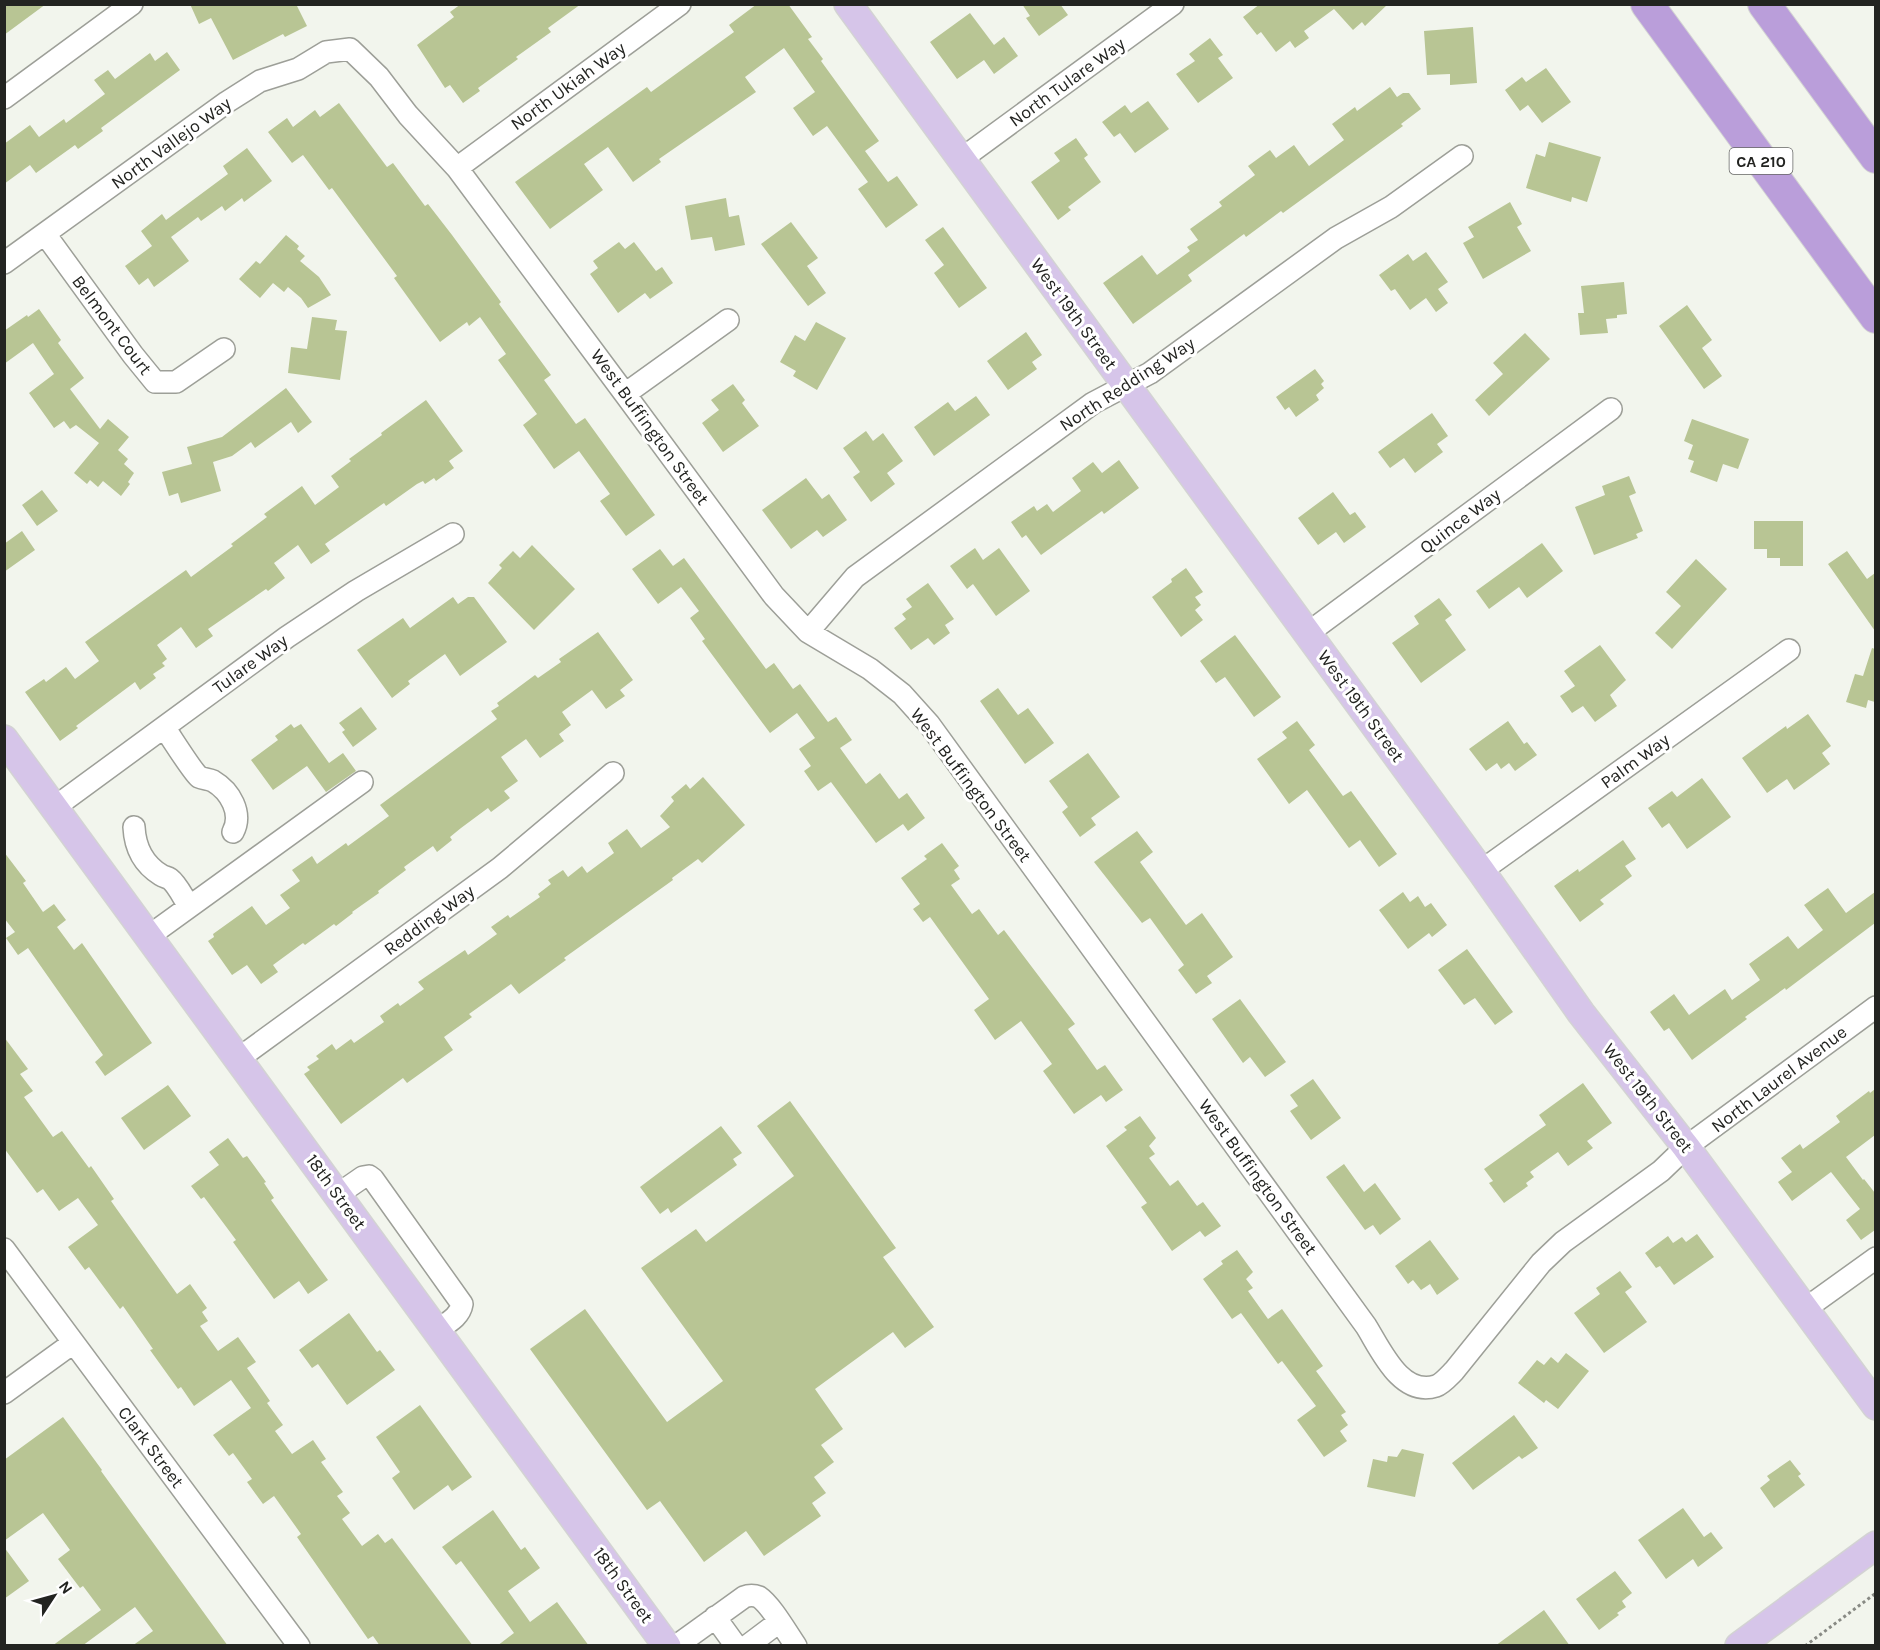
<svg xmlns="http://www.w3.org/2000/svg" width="1880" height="1650" font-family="Karla,sans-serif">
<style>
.building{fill:#b8c594}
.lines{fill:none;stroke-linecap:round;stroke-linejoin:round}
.minor-casing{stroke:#9d9f98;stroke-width:24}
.major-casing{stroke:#d3d3d3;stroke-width:30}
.highway-casing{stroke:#d3d3d3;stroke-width:34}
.path{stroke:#888a84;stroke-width:3;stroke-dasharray:3 3;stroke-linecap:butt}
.minor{stroke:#fff;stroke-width:21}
.major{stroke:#d6c5e9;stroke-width:27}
.highway{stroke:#ba9eda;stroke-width:32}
.labels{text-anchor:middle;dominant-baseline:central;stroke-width:6;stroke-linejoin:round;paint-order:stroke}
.shield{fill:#fff;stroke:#656664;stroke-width:1.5}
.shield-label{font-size:16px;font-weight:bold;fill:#232421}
.street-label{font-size:18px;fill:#232421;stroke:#fff}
</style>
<rect width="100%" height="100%" fill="#f2f5ed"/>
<path class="building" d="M4,4H46L4,35Z
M190,4H296L307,26L285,37L283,34L233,60L211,18L199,24Z
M461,4H581L548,28L551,32L516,57L518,59L478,88L480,91L463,103L450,85L445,88L417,45L454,17L450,12Z
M757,4H788L812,37L808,39L823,59L821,61L879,141L865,151L888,182L897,176L918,205L886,228L858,189L868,182L827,126L813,136L793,108L815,92L784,48L745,77L756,92L659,159L661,162L633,182L608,147L584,164L603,190L550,229L515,182L647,87L651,92L734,32L729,25Z
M1022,4H1060L1068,15L1039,36L1026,18L1030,16Z
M1260,4H1388L1365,26L1362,22L1353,30L1334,9L1304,31L1309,38L1295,48L1290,41L1276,52L1261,32L1257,35L1243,17Z
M970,13L994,45L1004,37L1018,56L994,74L984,60L957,79L930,42Z
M1473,27L1477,83L1450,85V74L1427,75L1424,31Z
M1210,38L1223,55L1218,58L1233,78L1198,103L1176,74L1195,61L1189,54Z
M167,52L180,70L101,128L103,131L78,149L75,145L36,173L30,165L4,184V144L30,125L39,137L64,119L66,123L105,94L94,80L108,70L115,79L150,53L155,61Z
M1546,68L1571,102L1542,123L1528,105L1520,111L1505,90L1522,77L1526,82Z
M1390,87L1397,97L1403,93H1409L1421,109L1401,124L1403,126L1283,213L1281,211L1246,237L1244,234L1188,275L1192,281L1133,324L1103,283L1142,255L1157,275L1190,251L1187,247L1198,240L1190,229L1222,206L1219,202L1255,175L1248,166L1270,150L1276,158L1294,145L1309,166L1344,140L1332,124L1355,107L1357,111Z
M1148,101L1169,129L1135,153L1120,133L1114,137L1102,122L1125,105L1131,113Z
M339,103L387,167L393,163L425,206L428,204L452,235L501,302L499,304L551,375L544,380L576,424L585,418L655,515L626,536L600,501L610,494L579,451L554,469L523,425L537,414L498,360L506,354L480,317L469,326L467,322L440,342L394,278L397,276L332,188L329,190L303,155L292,163L268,132L287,118L293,127L315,110L320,117Z
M1076,138L1088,155L1084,158L1101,182L1068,207L1071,210L1058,220L1031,182L1060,161L1054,153Z
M1549,142L1601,157L1587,202L1572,197L1571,202L1526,188L1536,154L1545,157Z
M247,148L272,181L244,202L242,198L225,211L222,206L201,221L198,217L171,237L189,261L154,287L148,278L139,285L125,266L152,246L141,231L162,214L166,220L228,174L223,166Z
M726,198L729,217L739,215L745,245L715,251L712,237L691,240L685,206Z
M1510,202L1522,224L1517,227L1531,251L1483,279L1463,243L1474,237L1468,227Z
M791,222L818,258L807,266L826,293L808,306L761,244Z
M943,227L987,288L959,308L934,273L944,265L925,240Z
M286,235L299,246L297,249L305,256L300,261L319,277L331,295L308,308L301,298L288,287L284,292L273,283L260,298L239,279L256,261L260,264Z
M619,242L625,249L634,242L656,271L662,267L673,283L650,299L645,293L618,313L590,274L598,268L593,261Z
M1426,252L1448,282L1438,289L1448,303L1436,312L1426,298L1410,310L1395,289L1391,291L1379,275L1408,254L1413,261Z
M1624,282L1627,314L1617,315V318L1606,319L1608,333L1580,335L1578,313H1584L1581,286Z
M1687,305L1712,340L1702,348L1722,376L1704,389L1659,326Z
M39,309L61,340L58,343L84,378L70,389L100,429L108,419L129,437L118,450L128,459L124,464L134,473L128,482L130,484L121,496L103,481L98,487L90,480L87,484L74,473L99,443L76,425L70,429L64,421L54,428L29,393L54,374L33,343L4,364V331L27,315L28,317Z
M312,317L337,320L335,330L347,331L340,380L288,373L291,347L307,349Z
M816,322L846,338L817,390L793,376L796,371L780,362L795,335L805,341Z
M1026,332L1042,355L1032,362L1037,369L1008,390L987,361Z
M1525,333L1550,359L1489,416L1475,400L1503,374L1493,363Z
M1315,369L1324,381L1321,384L1324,388L1316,395L1319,400L1296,417L1289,407L1285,410L1276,397Z
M733,384L745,400L742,403L759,426L723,452L702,423L719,410L711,400Z
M286,388L312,422L298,433L291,422L255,448L251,442L232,456L213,462L221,491L181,503L178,493L169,496L162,472L192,464L187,447L222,437Z
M976,396L990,415L934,456L914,427L948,402L955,411Z
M426,400L463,451L449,461L454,468L436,481L434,478L425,484L423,481L417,484L386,506L384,503L325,544L330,551L311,564L298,545L274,563L285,578L268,591L266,589L208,629L213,636L196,648L181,627L157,645L167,659L162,663L165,666L153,674L156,678L140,690L135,682L76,726L78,728L60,741L25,692L44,679L46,682L66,667L75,679L99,661L85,642L186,570L191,577L233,546L231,544L267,517L264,514L302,486L315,505L339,487L331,476L351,461L349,459L382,435L381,433Z
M1432,413L1448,436L1437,444L1443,452L1415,473L1404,458L1390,468L1378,452Z
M1692,419L1749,439L1738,469L1723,464L1717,482L1690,472L1694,461L1688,459L1693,445L1684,441Z
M866,431L873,441L883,433L903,461L887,473L895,484L871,502L853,477L860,472L843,448Z
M1119,460L1139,488L1104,514L1102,511L1041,555L1026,535L1022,538L1011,522L1034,506L1037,511L1047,504L1053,512L1081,491L1072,478L1093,462L1102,473Z
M1629,476L1636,493L1629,496L1643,531L1636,534L1638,538L1594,555L1575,507L1605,495L1602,486Z
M806,478L822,499L829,494L847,520L823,537L817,530L791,549L762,510Z
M42,490L58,511L37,526L22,505Z
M1333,492L1350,515L1355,512L1366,527L1344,543L1336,532L1318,545L1298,518Z
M1754,521H1803V566H1780V558H1767V549H1754Z
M22,531L35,550L4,572V544Z
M1542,543L1563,571L1527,598L1519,587L1489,609L1476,591Z
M532,545L575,589L534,630L488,583L502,568L499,565L513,551L520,558Z
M975,548L983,560L999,548L1030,591L996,616L973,584L967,589L950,566Z
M660,549L673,566L684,558L766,669L774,663L793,689L800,684L828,722L836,717L852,740L840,748L866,784L880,773L899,799L907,793L925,818L908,831L903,824L876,843L831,782L818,791L804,771L811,766L799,749L815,738L797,713L770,733L702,641L705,639L690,618L699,611L681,587L658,604L632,569Z
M1847,551L1867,579L1875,573V631L1828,564Z
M1696,559L1727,589L1672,649L1655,633L1681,606L1666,592Z
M1186,568L1203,592L1195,597L1201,605L1195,610L1203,620L1181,637L1152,597L1172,582L1171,579Z
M928,583L954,619L945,625L950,633L934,645L928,638L911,650L894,628L906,619L902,614L912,607L906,599Z
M453,597L458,604L468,597H474L507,642L460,676L445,654L408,681L410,684L392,698L357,650L403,618L410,628Z
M1439,598L1452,615L1445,620L1466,650L1421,683L1392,643L1419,624L1414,616Z
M598,632L633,680L620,690L625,696L606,709L592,690L562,712L571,725L559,734L564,741L540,758L526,739L501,757L518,781L504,791L510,798L491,812L488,808L461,828L450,837L452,840L437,852L433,846L404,867L406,870L378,891L379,893L352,912L353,913L336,926L334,924L305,945L303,943L273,965L278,972L261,984L247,965L232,975L208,941L214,937L213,934L252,906L266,925L290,908L280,895L300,881L292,870L312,856L317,864L346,843L348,846L389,816L380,805L497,719L491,711L499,706L497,703L535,675L538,678L561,662L559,659Z
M1235,635L1281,697L1254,717L1225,677L1216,683L1200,661Z
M1600,645L1626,680L1610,695L1617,706L1595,722L1583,706L1572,713L1560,696L1575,686L1564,671Z
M1872,648L1875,649V702L1868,700L1866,708L1846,702L1855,674L1863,676Z
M998,688L1018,715L1028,708L1054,743L1025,764L980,701Z
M361,707L377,729L353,747L342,732L345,730L339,723Z
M1808,714L1831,746L1822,753L1830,764L1794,790L1787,779L1767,793L1742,758L1786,726L1787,729Z
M1297,721L1315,745L1309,750L1343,796L1351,791L1397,854L1379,867L1360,840L1349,848L1307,790L1289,804L1257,759L1287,738L1282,732Z
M1508,721L1524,744L1527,742L1537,755L1515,771L1509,763L1501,769L1497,763L1486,771L1469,749Z
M291,724L294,728L301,724L329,763L343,753L356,771L326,792L307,766L273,790L251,760L278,740L275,736Z
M1088,753L1120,797L1091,818L1096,825L1080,837L1062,812L1068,807L1049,781Z
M703,777L745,825L702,863L698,859L672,878L673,880L564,958L566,960L519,994L511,984L469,1014L472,1017L444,1037L453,1050L407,1083L403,1078L341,1124L304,1074L310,1070L307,1067L319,1059L316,1056L332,1044L336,1050L351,1039L354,1043L384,1022L380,1016L398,1003L400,1006L424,989L418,982L465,950L468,955L497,934L491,927L508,915L510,918L540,897L538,894L551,884L548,880L563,870L568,877L582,866L587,873L614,853L608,843L627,829L641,848L670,827L660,816L674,801L671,797L686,784L690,789Z
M1702,778L1731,817L1687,849L1669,823L1662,828L1648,808L1672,791L1677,797Z
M1137,831L1153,852L1140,862L1186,925L1202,913L1233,957L1207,976L1212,983L1196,994L1178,970L1184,965L1150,918L1142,923L1094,862Z
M1623,840L1636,859L1625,866L1632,876L1600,900L1604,904L1580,922L1554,886L1578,869L1579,872Z
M942,843L959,866L954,870L960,879L951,885L972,914L979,909L998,935L1004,930L1075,1024L1068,1029L1097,1070L1105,1065L1123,1090L1106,1102L1101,1095L1074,1114L1043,1071L1052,1064L1021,1021L995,1040L974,1010L989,999L930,917L923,922L913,909L920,904L901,878L927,859L924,856Z
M4,852L26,881L23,883L43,912L54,904L66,920L57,927L74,950L82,943L152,1043L105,1076L95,1062L103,1055L28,948L18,955L6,938L15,932L4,918Z
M1828,888L1846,913L1875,892V923L1786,990L1785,988L1745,1017L1747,1019L1692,1060L1669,1028L1664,1031L1650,1012L1674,994L1689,1015L1725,989L1732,1000L1760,980L1749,964L1788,936L1798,949L1823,930L1804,905Z
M1403,892L1410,902L1418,896L1425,907L1431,903L1447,925L1432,937L1429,933L1408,949L1379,910Z
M1467,949L1513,1012L1495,1025L1475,998L1464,1005L1438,970Z
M1240,999L1286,1062L1265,1077L1250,1057L1243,1063L1212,1019Z
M4,1037L28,1069L20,1074L33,1091L24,1097L53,1137L62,1131L89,1168L91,1166L114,1199L111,1201L177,1294L190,1284L207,1308L202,1312L208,1321L200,1326L218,1351L238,1337L256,1362L247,1368L270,1401L267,1403L283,1425L275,1431L292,1454L313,1440L326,1459L321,1462L343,1492L337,1496L350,1513L342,1519L362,1546L378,1534L385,1543L392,1538L473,1646H380L373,1636L368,1639L297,1537L301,1534L274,1496L263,1504L247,1482L252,1479L233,1453L229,1456L213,1435L251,1408L231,1380L194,1406L181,1387L178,1389L150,1350L153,1349L123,1306L120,1309L89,1267L85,1270L68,1247L98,1225L78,1198L59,1211L43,1189L37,1193L4,1148Z
M1313,1079L1341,1118L1311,1140L1290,1111L1298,1106L1290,1095Z
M1583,1083L1612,1123L1587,1141L1593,1148L1568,1166L1558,1152L1530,1172L1534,1177L1526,1183L1528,1186L1504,1203L1489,1183L1493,1181L1484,1169L1546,1125L1539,1115Z
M168,1085L191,1116L144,1150L121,1118Z
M1875,1089V1135L1846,1157L1863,1180L1864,1179L1875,1193V1230L1861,1240L1846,1220L1860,1209L1831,1172L1792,1201L1778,1182L1792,1172L1781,1158L1800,1144L1803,1149L1840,1122L1836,1116L1869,1091L1870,1093Z
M790,1101L896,1248L883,1257L934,1327L905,1348L893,1332L815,1389L843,1429L821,1445L834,1462L814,1477L826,1493L812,1503L821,1516L764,1556L746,1531L704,1562L660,1501L647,1510L530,1349L585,1309L667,1422L723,1381L641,1268L696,1229L706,1242L794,1176L757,1126Z
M1140,1116L1156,1138L1149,1146L1155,1154L1149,1158L1170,1186L1178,1180L1197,1206L1203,1202L1221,1226L1205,1237L1200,1231L1172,1251L1141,1207L1147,1203L1106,1146L1127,1130L1124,1127Z
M721,1126L742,1153L733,1159L737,1165L671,1213L668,1208L660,1214L640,1187Z
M228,1138L243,1158L247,1156L266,1182L264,1183L274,1198L271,1200L328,1280L308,1294L299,1281L274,1299L233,1242L236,1240L204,1197L201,1199L191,1186L219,1165L209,1152Z
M1344,1164L1364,1192L1375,1183L1401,1219L1380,1235L1373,1225L1365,1230L1326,1177Z
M1697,1234L1714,1257L1674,1285L1660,1266L1656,1268L1645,1253L1668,1236L1673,1243L1682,1237L1686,1242Z
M1430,1240L1459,1279L1437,1295L1430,1284L1421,1290L1413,1280L1408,1284L1395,1266Z
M1237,1250L1253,1272L1246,1279L1253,1288L1248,1291L1268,1319L1282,1309L1323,1366L1316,1371L1346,1412L1341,1415L1348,1425L1340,1431L1347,1441L1324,1457L1297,1420L1316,1406L1282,1361L1278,1364L1241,1313L1232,1319L1203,1279L1223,1264L1221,1261Z
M1620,1271L1632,1287L1625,1292L1647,1322L1604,1353L1574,1313L1600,1294L1596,1288Z
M349,1313L377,1352L380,1350L395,1370L347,1405L318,1364L312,1368L299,1350Z
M1566,1353L1589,1371L1558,1409L1546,1400L1544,1403L1518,1383L1537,1360L1544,1365L1551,1357L1558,1363Z
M420,1405L472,1477L452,1491L448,1485L414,1510L392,1478L400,1472L376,1437Z
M1514,1415L1538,1448L1522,1459L1519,1456L1473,1490L1452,1463Z
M63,1417L102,1470L101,1471L228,1646H132L153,1631L135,1607L82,1646H52L101,1610L83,1586L80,1588L58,1559L70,1550L43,1513L4,1541V1460Z
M1402,1449L1424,1454L1415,1497L1367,1487L1373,1459L1387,1462L1388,1456L1397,1457Z
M1790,1460L1801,1474L1798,1476L1805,1485L1774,1508L1760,1488L1770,1480L1767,1476Z
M1683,1508L1704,1537L1711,1532L1723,1548L1698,1567L1693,1559L1666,1579L1638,1540Z
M493,1510L521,1550L525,1547L540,1568L508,1591L530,1622L557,1602L589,1646H497L514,1633L461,1561L456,1565L442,1547Z
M4,1547L29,1581L4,1599Z
M1615,1571L1632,1593L1622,1601L1626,1607L1617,1613L1619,1615L1599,1630L1576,1599Z
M1544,1610L1570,1646H1495Z"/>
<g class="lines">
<g class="minor-casing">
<path id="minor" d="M4,98L132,4
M960,160L1173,4
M457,168L680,4
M45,234L133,355L155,382H176L224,349
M4,263L227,102L260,81L298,69L326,52L350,49L379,77L408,115L457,168L625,394L774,596L808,632L870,669L902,694L929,724L1366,1326C1381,1350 1401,1397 1436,1386C1442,1384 1449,1376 1454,1371L1541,1263L1563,1242L1661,1171L1686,1147L1876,1007
M625,394L728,320
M808,632L855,577L1093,403L1150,373L1336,238L1391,207L1462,156
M1308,633L1611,409
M164,727C171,737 192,771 199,777C203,779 209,779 213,781C230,791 243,813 233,832
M55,807L287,637L356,591L453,534
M134,827C135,847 143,864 161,875C164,877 167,877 170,879C177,884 184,899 189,906
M1481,871L1789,650
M149,936L362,782
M238,1059L500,868L613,773
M337,1195L363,1177L369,1176L373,1179L462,1304C460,1317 447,1323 437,1330
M4,1249L299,1646
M1805,1309L1876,1258
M4,1393L73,1343
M715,1617L736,1646
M676,1646L744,1597C749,1595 754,1595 759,1597C771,1605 787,1633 796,1646
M747,1646L779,1622"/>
</g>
<g class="major-casing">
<path id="major" d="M848,4L1481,871L1581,1013L1686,1147L1876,1406
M4,739L667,1646
M1739,1646L1876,1545"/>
</g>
<g class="highway-casing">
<path id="highway" d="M1647,4L1876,317
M1764,4L1876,157"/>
</g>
<path class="path" d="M1805,1646L1876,1593"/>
<use href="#minor" class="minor"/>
<use href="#major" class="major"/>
<use href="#highway" class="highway"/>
</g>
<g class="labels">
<rect class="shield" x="1729.5" y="148" width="63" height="26" rx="4.5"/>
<g class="shield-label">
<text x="1761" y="161">CA 210</text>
</g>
<g class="street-label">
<text transform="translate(1067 82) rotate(-36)">North Tulare Way</text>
<text transform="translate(568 86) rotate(-36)">North Ukiah Way</text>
<text transform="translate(171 143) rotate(-36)">North Vallejo Way</text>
<text transform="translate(1074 314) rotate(54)">West 19th Street</text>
<text transform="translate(112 325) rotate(53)">Belmont Court</text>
<text transform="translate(1127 384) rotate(-33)">North Redding Way</text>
<text transform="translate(650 427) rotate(54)">West Buffington Street</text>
<text transform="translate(1460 521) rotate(-37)">Quince Way</text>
<text transform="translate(250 664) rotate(-36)">Tulare Way</text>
<text transform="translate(1361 706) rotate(54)">West 19th Street</text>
<text transform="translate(1635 761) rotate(-36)">Palm Way</text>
<text transform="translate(971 785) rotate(53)">West Buffington Street</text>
<text transform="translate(429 920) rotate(-36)">Redding Way</text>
<text transform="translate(1779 1079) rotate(-37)">North Laurel Avenue</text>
<text transform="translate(1648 1098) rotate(52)">West 19th Street</text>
<text transform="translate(1258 1177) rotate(54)">West Buffington Street</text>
<text transform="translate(336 1192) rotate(54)">18th Street</text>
<text transform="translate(151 1447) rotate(53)">Clark Street</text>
<text transform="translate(623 1585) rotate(54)">18th Street</text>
</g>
</g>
<rect width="1880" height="1650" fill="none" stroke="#232421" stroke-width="12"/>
<g transform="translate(54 1596) rotate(54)" stroke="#ffffff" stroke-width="4.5" paint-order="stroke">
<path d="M0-4.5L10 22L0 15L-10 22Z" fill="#232421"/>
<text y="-9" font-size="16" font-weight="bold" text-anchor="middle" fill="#232421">N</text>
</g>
</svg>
